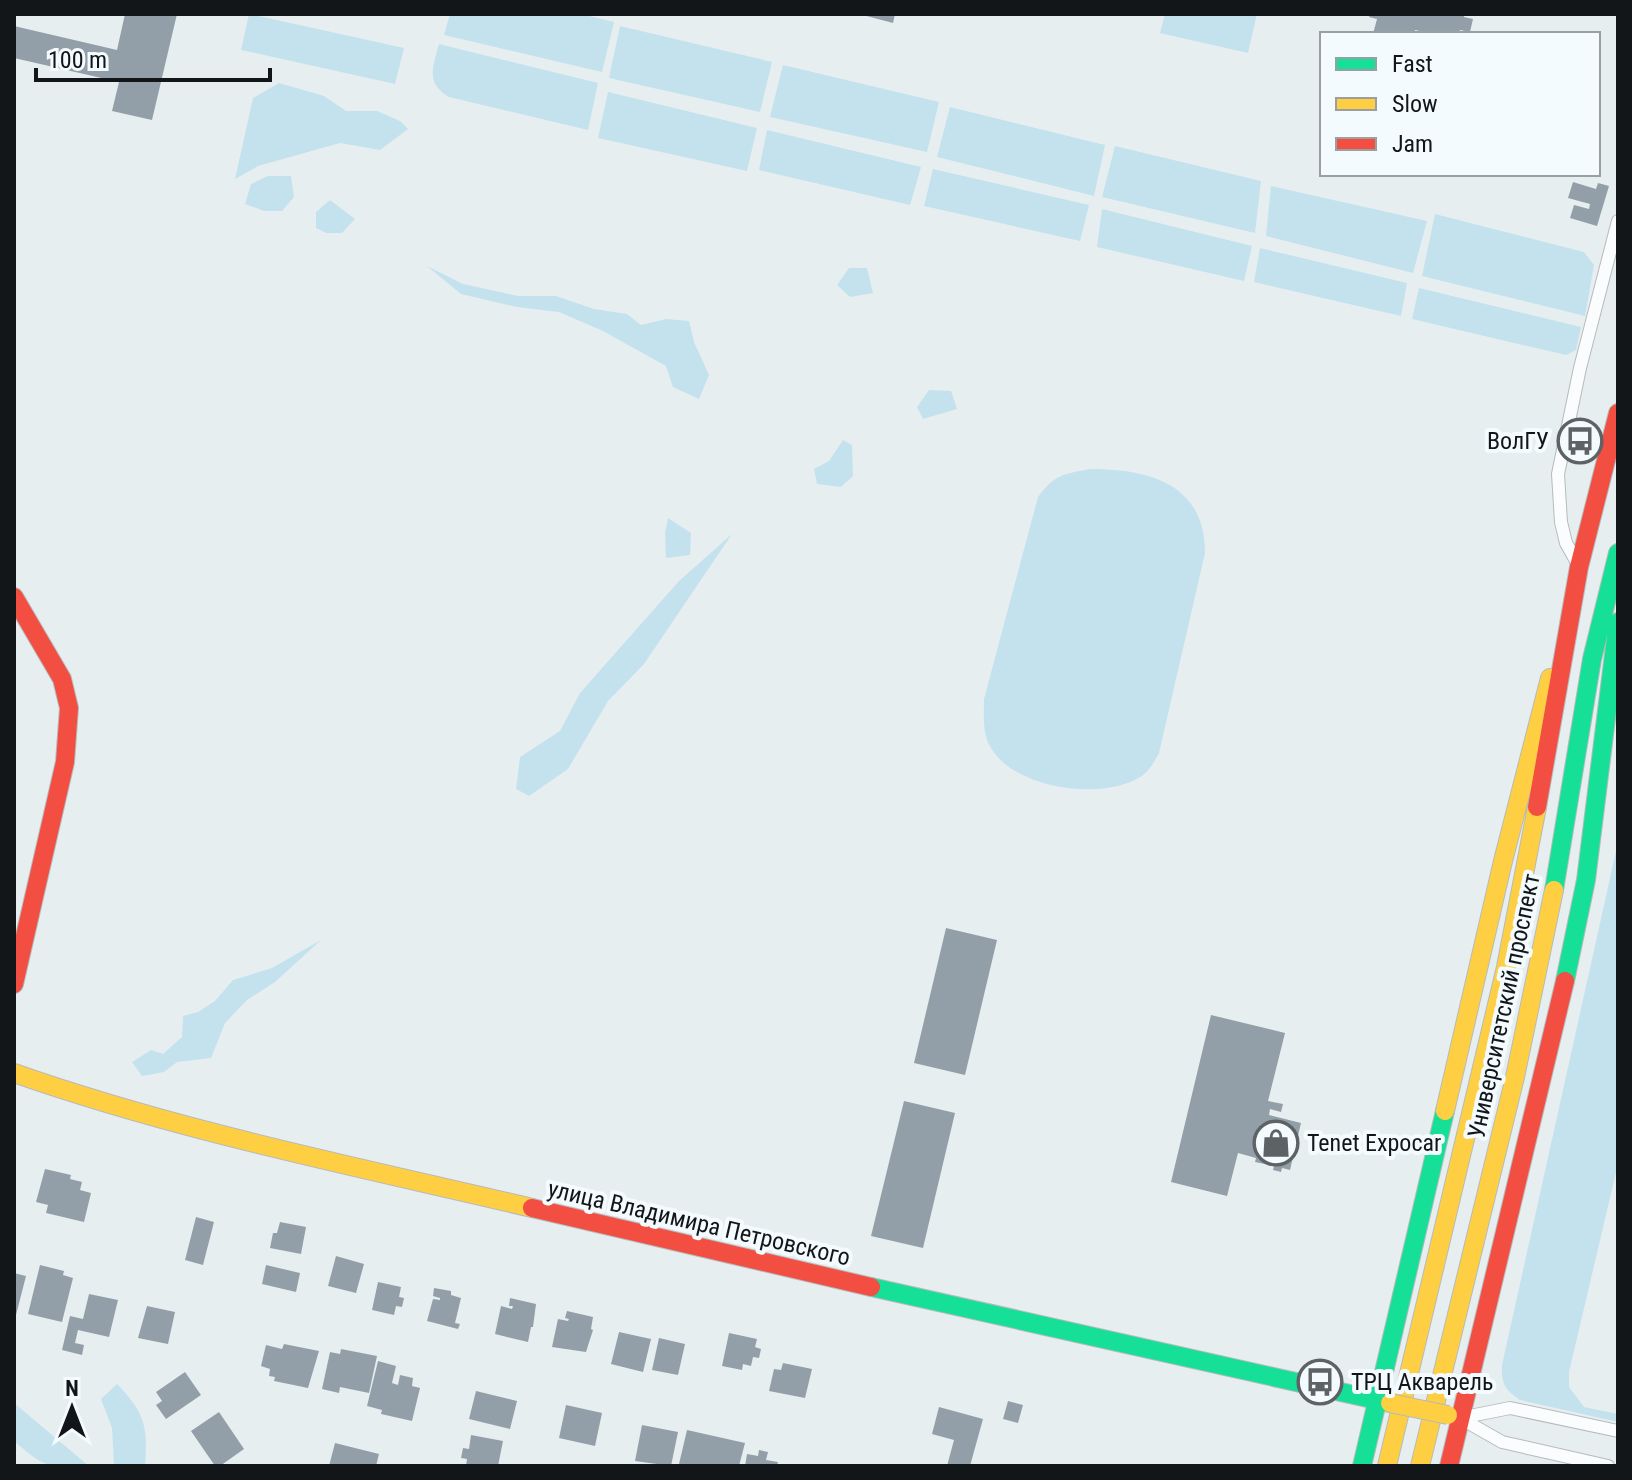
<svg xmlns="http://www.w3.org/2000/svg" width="1632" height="1480" font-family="'Roboto Condensed',sans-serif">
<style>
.green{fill:#c4e2ee}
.building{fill:#939fa8}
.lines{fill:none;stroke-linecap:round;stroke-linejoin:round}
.street-casing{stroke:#b6babc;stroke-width:14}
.fast-casing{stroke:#b6babc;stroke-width:20}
.slow-casing{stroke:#b6babc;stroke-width:20}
.jam-casing{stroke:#b6babc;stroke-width:20}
.street{stroke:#fbfcfd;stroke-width:12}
.fast{stroke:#16e098;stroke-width:18}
.slow{stroke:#ffcf43;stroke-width:18}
.jam{stroke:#f24e42;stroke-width:18}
.slow-bridge-casing{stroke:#b6babc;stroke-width:20;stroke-linecap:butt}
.slow-bridge{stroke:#ffcf43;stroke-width:18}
.labels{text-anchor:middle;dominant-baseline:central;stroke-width:8;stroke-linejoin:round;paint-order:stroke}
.poi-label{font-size:24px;fill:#121618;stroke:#f4fbfe;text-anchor:start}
.street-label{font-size:24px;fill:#121618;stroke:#f4fbfe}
</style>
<rect width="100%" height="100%" fill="#e7eef0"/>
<path class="green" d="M249,14L404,48L395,84L241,50Z
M450,14H581L614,22L602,72L444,35Z
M1165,14H1257L1248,53L1160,33Z
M620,26L772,62L760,112L609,78Z
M439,44L598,83L588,130L449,97C425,83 433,67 439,44Z
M783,65L939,102L927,152L770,117Z
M279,83L324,96L346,111H377L400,121L408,129L380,150L340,143L258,166L235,179L253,98Z
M608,92L757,128L747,171L598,138Z
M950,107L1105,145L1094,196L937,157Z
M767,130L921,167L910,205L759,170Z
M1115,146L1261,181L1255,233L1102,197Z
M933,169L1089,205L1080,241L924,206Z
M268,176H291L294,197L282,211H264L245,204L251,184Z
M1271,186L1427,221L1413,273L1266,236Z
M330,200L355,219L342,233H326L316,228V212Z
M1102,209L1252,246L1244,281L1097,247Z
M1435,214L1584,252L1594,265L1585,316L1422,276Z
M1260,248L1407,283L1401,316L1254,282Z
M427,266L463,284L518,296H556L594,309L627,314L641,325L666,319L689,321L694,342L709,375L699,399L673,387L666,366L603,331L559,312L517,307L461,294Z
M849,268H867L873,293L850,297L837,285Z
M1419,288L1581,327L1576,350L1566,355L1412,319Z
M929,390L951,391L957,409L923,419L917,407Z
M843,440L852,445L853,476L841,487L817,484L814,469L829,461Z
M1090,469C1148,469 1205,483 1205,553L1159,753C1154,762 1149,772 1140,777C1102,801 1015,789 991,748C982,734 984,716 984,699L1038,497C1054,475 1063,474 1090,469Z
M668,518L691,533L690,555L666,558L665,533Z
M732,534L644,664L608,701L568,769L529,796L516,789L520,757L560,731L580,693L679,581Z
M1618,842V1164L1569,1372V1387L1584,1407L1618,1414V1422L1520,1400C1505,1390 1501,1384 1502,1365Z
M321,940L275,982L247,1000L225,1023L211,1058L177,1062L164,1072L142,1076L132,1062L151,1050L163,1054L182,1037L183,1016L198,1012L215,1001L233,980L272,968Z
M117,1384C145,1413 148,1426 145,1466H114L112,1428L101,1399Z
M14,1403L89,1466C45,1466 48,1470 14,1441Z"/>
<path class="building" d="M125,14H177L152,120L112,111L119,82L14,58V26L117,50Z
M859,14H895L893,23Z
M1370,14H1464V17L1473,19L1470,32L1460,30L1459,34H1432L1415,30L1414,34H1373L1377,19L1369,17Z
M1573,182L1596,189L1598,183L1609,186L1597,226L1570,218L1574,205L1589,209L1590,204L1568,198Z
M946,928L997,940L965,1075L914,1063Z
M1211,1015L1285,1033L1268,1101L1283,1104L1281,1112L1270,1109L1269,1115L1301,1123L1290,1170L1282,1168L1281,1172L1273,1170L1274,1166L1255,1162L1256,1158L1238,1153L1227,1196L1171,1182Z
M904,1101L955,1113L923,1248L871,1236Z
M45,1169L71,1175L70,1179L82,1182L80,1190L91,1193L84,1222L46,1213L48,1205L36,1202Z
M196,1217L214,1222L203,1265L185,1260Z
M280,1222L306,1227L301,1254L270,1248L273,1233H277Z
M336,1256L364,1264L356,1293L328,1286Z
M40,1265L64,1271L63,1275L73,1278L62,1322L28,1314Z
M266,1265L300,1273L296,1292L262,1284Z
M14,1273L26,1276L15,1319H14Z
M378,1282L401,1287L399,1297L404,1298L402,1307L396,1306L394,1315L372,1310Z
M434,1288L451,1291V1295L461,1298L455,1323L460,1324L458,1329L427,1321L433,1299L440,1300V1298L433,1296Z
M89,1294L118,1300L109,1337L78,1330L75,1343L84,1345L82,1355L62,1350L70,1316L83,1319Z
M510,1298L536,1304L533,1327H531L528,1342L495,1334L501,1306L512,1309L513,1306H509Z
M147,1306L175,1312L168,1344L138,1338Z
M567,1311L593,1317L591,1329L593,1330L586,1352L552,1347L558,1319L568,1321L569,1319L565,1318Z
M619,1332L651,1339L643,1372L611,1364Z
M729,1333L757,1339L755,1347L761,1349L759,1358L753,1357L751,1366L743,1364L742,1370L722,1366Z
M659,1338L685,1344L678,1375L652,1370Z
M284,1344L319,1351L308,1388L274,1381L275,1377L269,1376L270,1369L261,1366L266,1345L282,1349Z
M341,1349L377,1356L369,1393L340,1387L339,1393L322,1389L330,1352L340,1354Z
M378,1361L396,1366L392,1383L398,1385L400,1375L413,1378L412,1386L420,1388L412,1421L381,1414L382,1410L367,1406Z
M783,1363L812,1369L805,1398L769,1391L774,1369L781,1370Z
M185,1372L201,1395L166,1419L156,1405L162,1401L156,1392Z
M476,1391L517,1401L510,1429L469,1419Z
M1008,1401L1023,1405L1018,1423L1003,1419Z
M566,1405L602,1413L595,1446L559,1438Z
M939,1407L983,1419L970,1466H947L954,1440L932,1434Z
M219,1412L244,1449L220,1466H215L191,1431Z
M642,1425L678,1432L671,1466L635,1461Z
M687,1430L745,1443L739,1466L679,1464Z
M471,1435L503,1441L498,1466H466L467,1459L461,1458L463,1448L469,1449Z
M335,1443L379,1454L376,1466H329Z
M759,1450L768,1452L766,1460L778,1462L777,1466H745L747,1454L758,1456Z"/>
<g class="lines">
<g class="street-casing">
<path id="street" d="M1579,566L1566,543L1561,522L1558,474L1580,368L1618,221
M1460,1418L1510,1408L1618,1431
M1460,1418L1502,1442L1608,1466"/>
</g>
<g class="fast-casing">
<path id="fast" d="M1554,890L1592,659L1618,553
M1565,981L1586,880L1618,622
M871,1287L1390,1403
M1362,1466L1445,1111"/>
</g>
<g class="slow-casing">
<path id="slow" d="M14,1073C182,1132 359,1167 532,1208
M1445,1111L1503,861L1550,678
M1387,1466L1506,967L1537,807
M1420,1466L1515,1077L1554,890"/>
</g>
<g class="jam-casing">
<path id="jam" d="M14,597L62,679L69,708L65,762L14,984
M1537,807L1579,567L1618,413
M532,1208L871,1287
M1449,1466L1565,981"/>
</g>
<use href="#street" class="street"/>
<use href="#fast" class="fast"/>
<use href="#slow" class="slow"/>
<use href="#jam" class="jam"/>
<g class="slow-bridge-casing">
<path id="slow-bridge" d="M1390,1403L1448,1415"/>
</g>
<use href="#slow-bridge" class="slow-bridge"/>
</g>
<defs>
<g id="bus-ring" transform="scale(2.3)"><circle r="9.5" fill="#f4fbfe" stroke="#5d6264" stroke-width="1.5"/><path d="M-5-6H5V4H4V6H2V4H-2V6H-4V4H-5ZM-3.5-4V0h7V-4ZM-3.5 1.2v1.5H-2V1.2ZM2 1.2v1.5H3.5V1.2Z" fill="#5d6264"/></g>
<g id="shop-ring" transform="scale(2.3)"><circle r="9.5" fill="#f4fbfe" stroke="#5d6264" stroke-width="1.5"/><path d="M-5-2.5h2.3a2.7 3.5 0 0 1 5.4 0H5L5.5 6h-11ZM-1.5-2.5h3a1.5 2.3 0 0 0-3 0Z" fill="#5d6264"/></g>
</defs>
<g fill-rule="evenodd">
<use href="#bus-ring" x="1580" y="441"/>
<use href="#shop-ring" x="1276" y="1143"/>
<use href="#bus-ring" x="1320" y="1382"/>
</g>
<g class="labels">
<g class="poi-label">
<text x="1549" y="441" text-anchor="end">ВолГУ</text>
<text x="1307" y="1143">Tenet Expocar</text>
<text x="1351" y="1382">ТРЦ Акварель</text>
</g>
<g class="street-label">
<text transform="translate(1504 1006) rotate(-78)">Университетский проспект</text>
<text transform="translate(699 1223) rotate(13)">улица Владимира Петровского</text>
</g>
</g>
<rect width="1632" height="1480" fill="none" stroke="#121618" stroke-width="32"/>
<rect x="1320" y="32" width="280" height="144" fill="#f4fbfe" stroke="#9a9fa2" stroke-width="2"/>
<rect x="1336" y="58" width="40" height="12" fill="#16e098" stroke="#9a9fa2" stroke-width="2"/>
<text x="1392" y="72" font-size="24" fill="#121618">Fast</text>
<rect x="1336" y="98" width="40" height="12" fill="#ffcf43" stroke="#9a9fa2" stroke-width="2"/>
<text x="1392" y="112" font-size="24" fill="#121618">Slow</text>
<rect x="1336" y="138" width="40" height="12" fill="#f24e42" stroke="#9a9fa2" stroke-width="2"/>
<text x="1392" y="152" font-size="24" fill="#121618">Jam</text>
<g transform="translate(72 1408)" stroke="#f4fbfe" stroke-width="6" paint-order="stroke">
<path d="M0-6L14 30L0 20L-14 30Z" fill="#121618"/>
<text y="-12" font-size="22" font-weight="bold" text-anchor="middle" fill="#121618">N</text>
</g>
<path d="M36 68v12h234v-12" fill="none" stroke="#121618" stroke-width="4"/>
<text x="48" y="68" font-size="24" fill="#121618" stroke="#f4fbfe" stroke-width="6" paint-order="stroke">100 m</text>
</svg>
